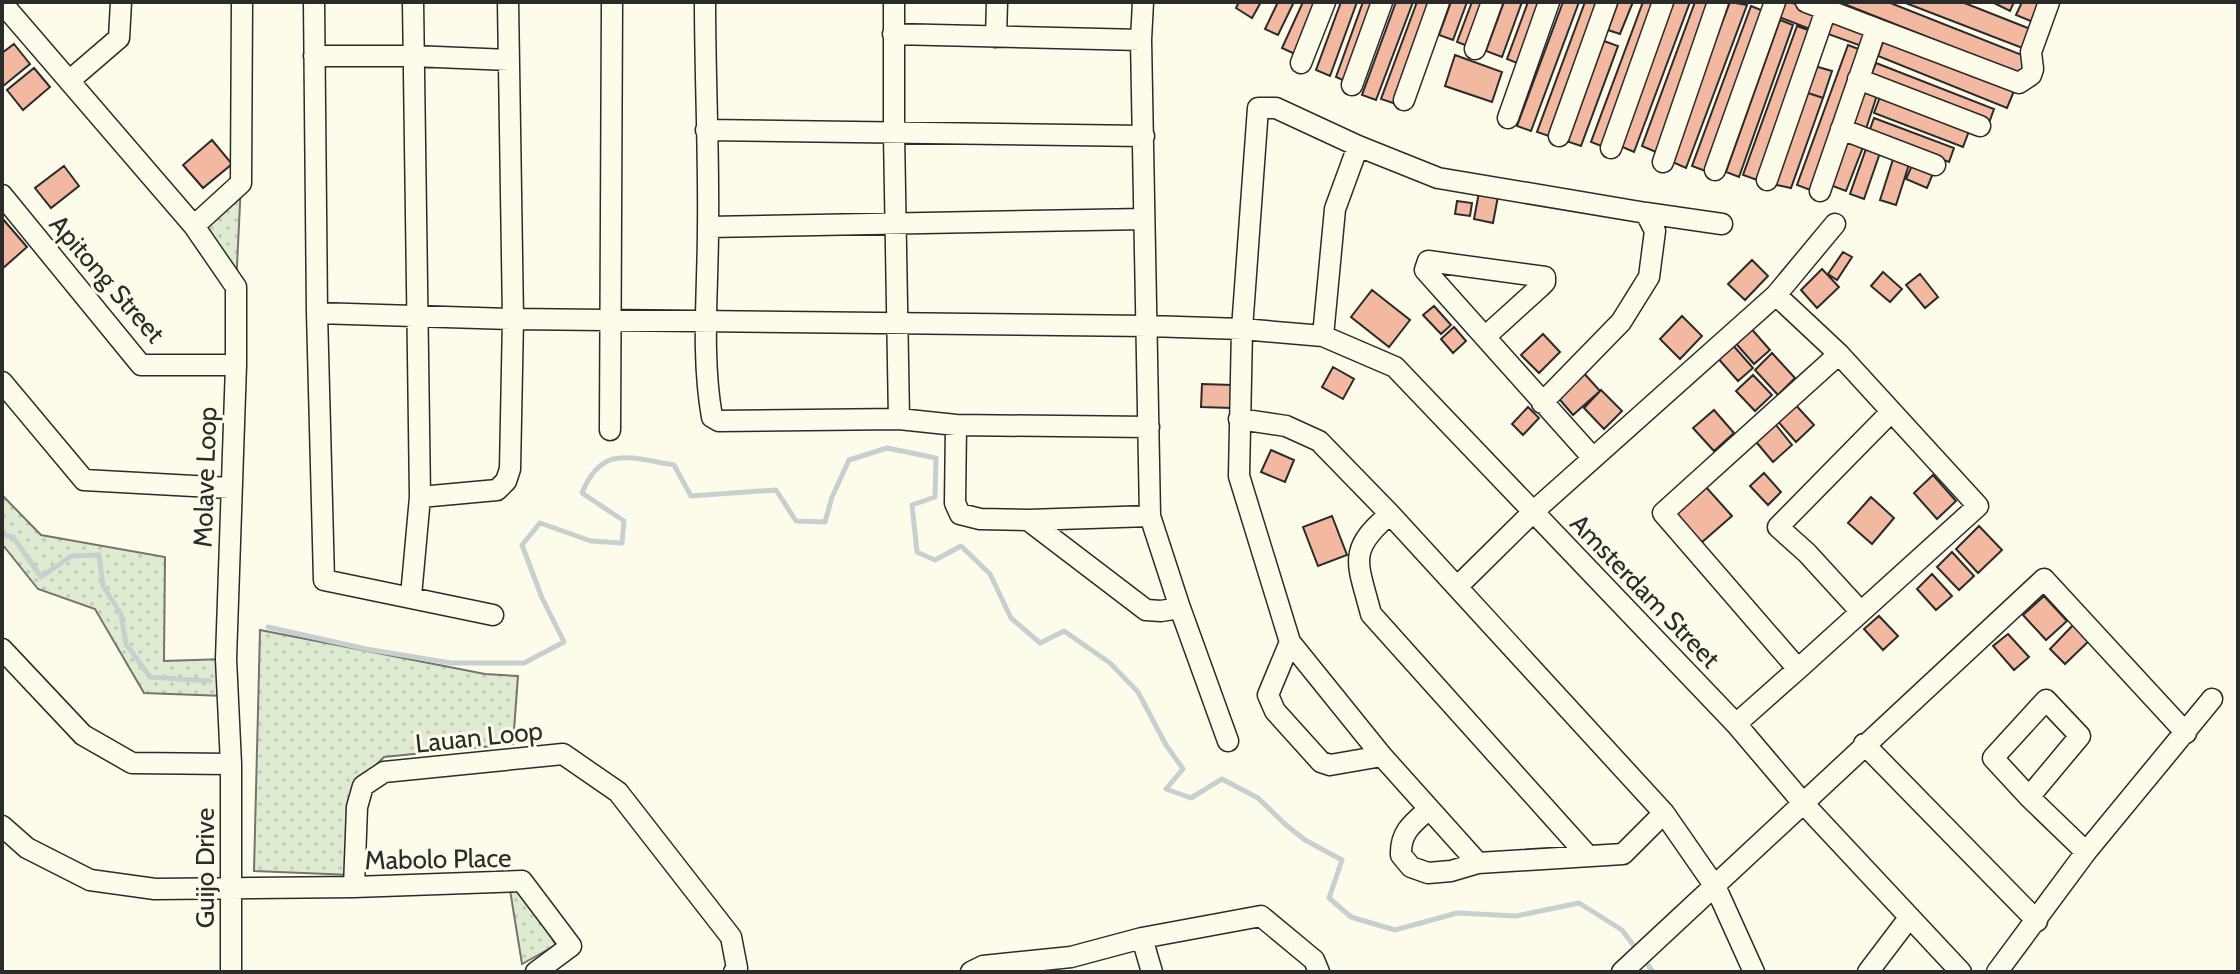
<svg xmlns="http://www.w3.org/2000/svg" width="2240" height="974" font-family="Cabin,sans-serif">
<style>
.park{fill:url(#park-dots);stroke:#74746e;stroke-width:2}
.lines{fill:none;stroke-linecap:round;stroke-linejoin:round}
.stream{stroke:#c7d0d0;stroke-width:5}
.building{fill:#f2b8a0;stroke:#2b2b2b;stroke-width:2}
.minor-casing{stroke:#2b2b2b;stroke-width:23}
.minor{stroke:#fdfbea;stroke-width:20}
.labels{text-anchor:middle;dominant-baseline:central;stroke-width:6;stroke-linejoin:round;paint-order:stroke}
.street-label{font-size:26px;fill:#2b2b2b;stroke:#fdfbea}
</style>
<defs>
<pattern id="park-dots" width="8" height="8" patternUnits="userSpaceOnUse" patternTransform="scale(2)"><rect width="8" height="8" fill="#deebd1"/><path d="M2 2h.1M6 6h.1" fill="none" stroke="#bfcab4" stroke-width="1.8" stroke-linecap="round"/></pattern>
</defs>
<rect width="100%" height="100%" fill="#fdfbea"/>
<path class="park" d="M241,183L236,287L194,226Z
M2,495L41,535L165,557L164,661L224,659V696L144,693L95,609L38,589L2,544Z
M260,630L485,674L518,676L513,744L384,757L358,783L352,875L254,871Z
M521,889L556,945L522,964L510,890Z"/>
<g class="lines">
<path class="stream" d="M2,535L13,537L41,577L71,556L99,555L103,586L121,614L126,644L150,677L210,681
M268,627L366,649L451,663H524L564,642L542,598L522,545L540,523L591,541L622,543L624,521L582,493C602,444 630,458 674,465L691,496L776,490L796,521L825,522L832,497L849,460L887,448L936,458L935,497L912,505L917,552L935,560L961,546L990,574L1011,618L1040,643L1064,631L1110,663L1138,692L1166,745L1183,769L1166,789L1191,798L1222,779L1258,798L1286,825L1305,840L1342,860L1329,898L1351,917L1395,930L1457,913L1516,916L1579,903L1622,930L1637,950
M1643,958L1653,972"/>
</g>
<path class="building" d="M1239,2H1261L1252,18L1236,8Z
M1278,2H1294L1278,35L1265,29Z
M1303,2H1321L1297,55L1282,48Z
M1341,2H1357L1330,76L1316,70Z
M1363,2H1378L1349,83L1336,77Z
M1396,2H1413L1376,100L1362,95Z
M1417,2H1434L1396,104L1381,99Z
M1451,2H1467L1453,40L1439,35Z
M1472,2H1490L1473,48L1457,42Z
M1504,2H1522L1502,57L1486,51Z
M1528,2H1546L1522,65L1507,59Z
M1563,2H1579L1531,131L1517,126Z
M1585,2H1602L1552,137L1537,132Z
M1618,2H1633L1620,34L1608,30Z
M1643,2H1658L1604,147L1591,142Z
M1673,2H1690L1634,152L1620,146Z
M1695,2H1713L1658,153L1642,146Z
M1730,2L1747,5L1686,168L1670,161Z
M1779,2H1790L1822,14L1815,31L1774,15Z
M1839,2H1888L2027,57L2021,74Z
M1903,2H1962L2033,30L2025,49Z
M1992,2H2014L2010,11Z
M2022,2H2041L2033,22L2016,15Z
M1751,6L1766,12L1708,172L1692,166Z
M1833,18L1872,32L1867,48L1828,34Z
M1780,20L1793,25L1739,177L1726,172Z
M1797,26L1814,32L1760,181L1743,175Z
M1884,39L2014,91L2007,108L1878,56Z
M1604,41L1618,46L1581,146L1566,141Z
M14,44L30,64L2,87V53Z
M1848,45L1864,51L1813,191L1797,185Z
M1455,55L1502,72L1492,102L1445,86Z
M1876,63L1994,109L1989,123L1870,77Z
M1811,65L1832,71L1823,98L1802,91Z
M34,68L50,87L23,110L7,90Z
M1865,85L1879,89L1865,132L1851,127Z
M1802,91L1823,98L1791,188L1772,184Z
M1880,97L1969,131L1963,147L1874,113Z
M1874,118L1954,148L1949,162L1869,132Z
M1848,135L1865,142L1846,191L1830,185Z
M212,140L232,164L203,188L183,165Z
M1867,146L1881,150L1864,199L1850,194Z
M1895,153L1911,158L1896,205L1880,200Z
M1913,163L1934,171L1927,188L1906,179Z
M64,166L79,186L51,208L35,188Z
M1480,187L1499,191L1493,223L1474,219Z
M1457,201L1472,203L1470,216L1455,214Z
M2,218L27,247L2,269Z
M1843,252L1852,257L1837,280L1828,274Z
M1752,260L1768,276L1745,300L1728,284Z
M1822,269L1839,287L1817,308L1801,290Z
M1883,272L1902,289L1890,302L1871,286Z
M1920,274L1938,297L1925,308L1906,285Z
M1372,290L1410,320L1389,347L1351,317Z
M1434,306L1451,325L1441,334L1423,315Z
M1682,316L1702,336L1680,359L1660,339Z
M1748,325L1770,350L1754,364L1732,339Z
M1454,327L1466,341L1453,353L1441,339Z
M1543,334L1560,352L1539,373L1521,355Z
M1731,343L1753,368L1738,381L1716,356Z
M1772,353L1795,378L1778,395L1755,370Z
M1333,367L1354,379L1343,399L1322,387Z
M1581,370L1600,391L1573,415L1555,394Z
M1753,375L1772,395L1755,411L1736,391Z
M1202,384L1232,385L1231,408L1201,407Z
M1601,390L1622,411L1604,429L1584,408Z
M1792,401L1814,425L1796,442L1774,417Z
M1528,407L1539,418L1523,435L1512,424Z
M1714,410L1734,433L1714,451L1693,428Z
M1772,420L1792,445L1773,462L1752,437Z
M1271,450L1294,460L1285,482L1261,472Z
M1764,473L1781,492L1768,505L1750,486Z
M1933,475L1956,501L1937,519L1914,493Z
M1705,486L1732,516L1701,543L1674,514Z
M1871,497L1894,518L1872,544L1848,523Z
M1332,516L1347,555L1318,566L1303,527Z
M1979,526L2002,550L1978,573L1956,549Z
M1952,552L1974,576L1959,590L1937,567Z
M1932,574L1952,596L1936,610L1917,589Z
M2044,596L2067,621L2046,640L2023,615Z
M1879,616L1898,636L1883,650L1864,629Z
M2076,622L2092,638L2065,664L2050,649Z
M2008,634L2029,657L2014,670L1993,646Z"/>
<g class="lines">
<g class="minor-casing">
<path id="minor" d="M314,2L317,313L324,580L493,615
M705,2C705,77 709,153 708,228C708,291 701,355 712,417L719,421L899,419L956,425L955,503L960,514L980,519L1028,520L1146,610L1161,611L1180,608L1150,516L1141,40L893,34
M894,2V134L899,419
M1806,2L2019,83L2031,75L2033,69L2031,52L2049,2
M2,3L194,226L236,287V365L226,659L231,764L132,763L83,735L2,649
M996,37L997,2
M1141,40L1143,2
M1475,49L1492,2
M314,56H413L509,60
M1301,63L1325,2
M1858,79L1980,126
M69,81L119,38L121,2
M1352,85L1382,2
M1404,100L1439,2
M1508,118L1549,2
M1841,129L1935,165
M706,130L1144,136
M1559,136L1607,2
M1611,148L1663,2
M1663,162L1718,2
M1715,170L1775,2
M1767,180L1826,10
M1820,191L1876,29
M2,195L141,365H236
M1646,213L1722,224
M194,226L241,183L242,2
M708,227L1144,219
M1776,295L1839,354L1978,506L1798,669L1663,513L1839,354
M317,313L513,319L1148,326L1242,329L1323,336L1395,367L1736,724L1803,803L1961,972
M1323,336L1335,209L1358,146
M1486,336L1540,287L1545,282V277L1428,261L1425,270L1593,458
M2,382L84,480L230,488
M1239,419L1286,426L1319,441L1390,514
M956,425L1149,427
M610,430L612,2
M420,497L497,490L506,481L510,469L513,319L508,2
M1028,520L1150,516
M1458,586L1534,511L1776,295L1835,224
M411,596L420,497L413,2
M1180,608L1228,741
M1861,612L1807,553L1778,527L1891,412
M1290,642L1268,695L1275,711L1321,762L1330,765L1382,756
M1736,724L1798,669
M1864,744L2037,921
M231,764V972
M2029,797L2080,736L2046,700L1993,758L2029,797L2086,852
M1429,809C1413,823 1400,832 1401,855L1411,867L1428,873L1451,871L1478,863L1623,854L1664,813
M2,826L27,848L90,880L155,889L354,887L522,881L571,946L536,972
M1588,856L1371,614C1358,563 1346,551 1390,514L1664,813L1716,888L1754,972
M1478,863L1382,756L1290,642L1239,476L1242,329L1258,108H1276L1358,146L1438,178L1646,213L1655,231L1649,277L1621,322L1542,403
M354,887L357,807L363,786L384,772L563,754L618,792L731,937L737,968L734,972
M1142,938L1152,972
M971,972L983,966L1071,957L1142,938L1261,916L1314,960L1319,972
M1622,972L2044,579L2186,733
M1868,972L1909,918
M1997,972L2086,852L2212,699"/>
</g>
<use href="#minor" class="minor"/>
</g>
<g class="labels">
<g class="street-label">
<text transform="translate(107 279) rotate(49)">Apitong Street</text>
<text transform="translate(205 477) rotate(-88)">Molave Loop</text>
<text transform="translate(1645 591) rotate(46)">Amsterdam Street</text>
<text transform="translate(479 737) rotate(-6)">Lauan Loop</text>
<text transform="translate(438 859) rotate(-1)">Mabolo Place</text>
<text transform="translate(205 868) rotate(-90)">Guijo Drive</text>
</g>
</g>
<rect width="2240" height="974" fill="none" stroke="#2b2b2b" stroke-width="8"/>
</svg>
